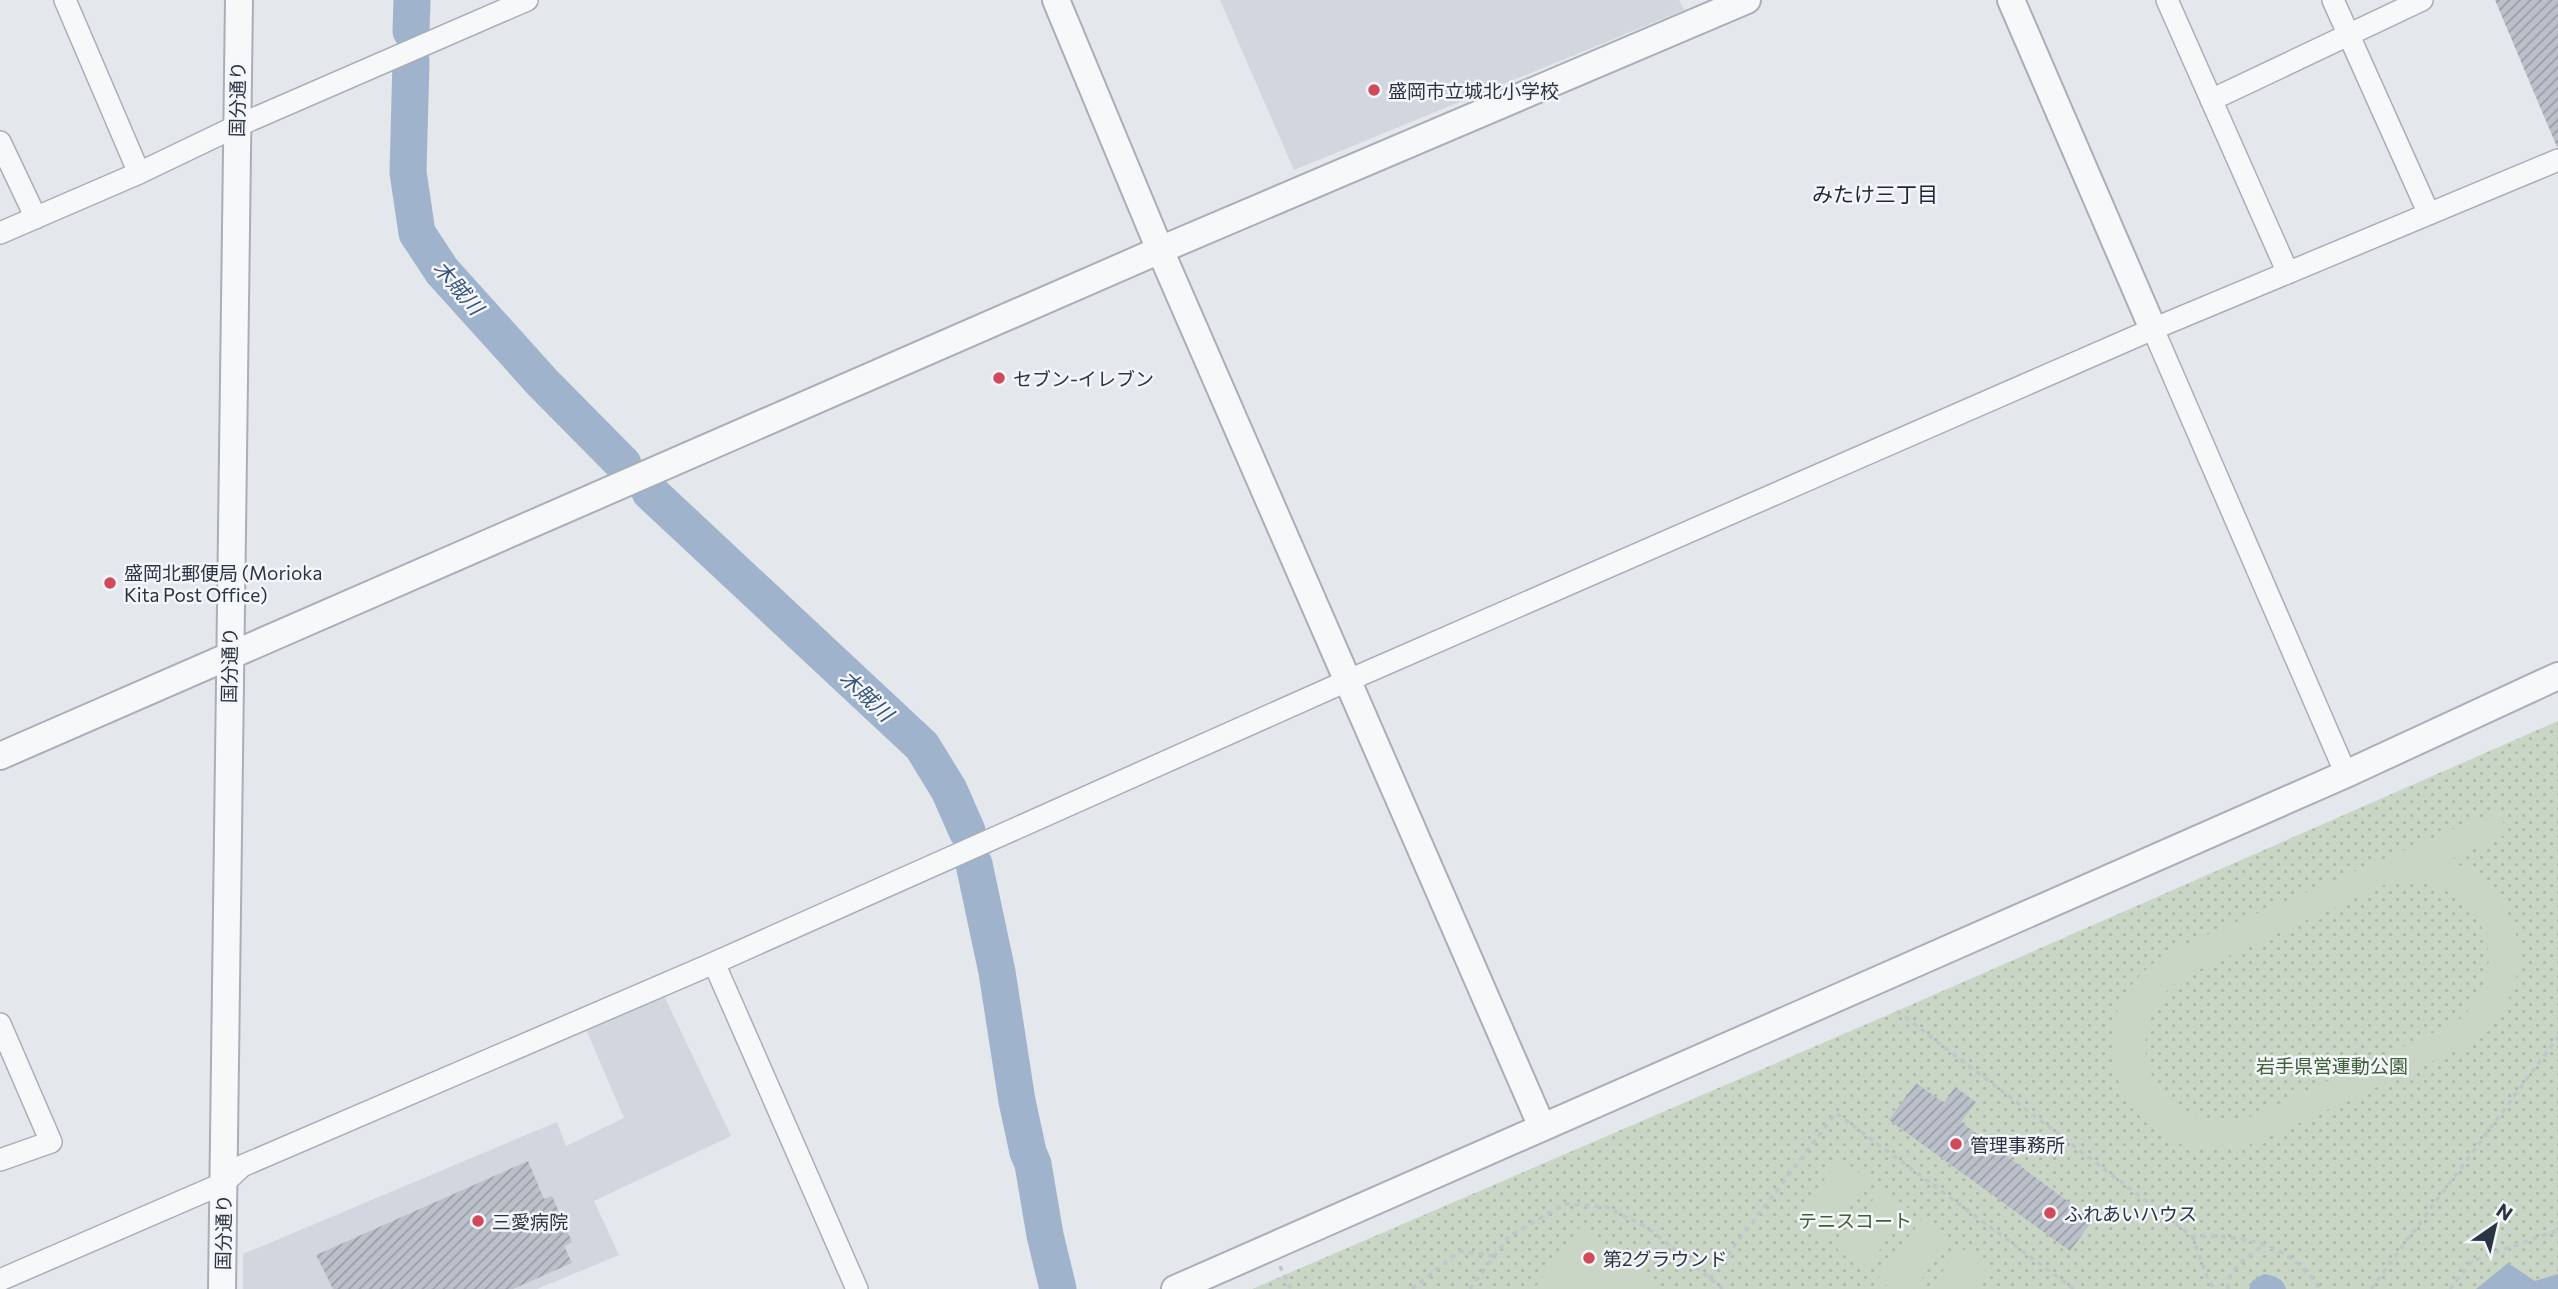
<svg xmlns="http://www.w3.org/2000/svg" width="2558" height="1289" font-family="Commissioner,'Noto Sans JP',sans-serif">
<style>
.built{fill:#d2d6de}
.park{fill:url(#park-dots)}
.pitch{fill:#c9d6c5;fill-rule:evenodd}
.water{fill:#9fb4cc}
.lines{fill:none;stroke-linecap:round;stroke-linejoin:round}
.river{stroke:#9fb4cc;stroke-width:37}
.building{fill:url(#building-hatch)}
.minor-casing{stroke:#a9aeb7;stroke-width:24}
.tertiary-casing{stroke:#a9aeb7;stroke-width:30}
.path{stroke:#c2c5cb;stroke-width:3.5;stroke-dasharray:5 5;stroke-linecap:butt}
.minor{stroke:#f7f8fa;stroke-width:21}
.tertiary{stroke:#f7f8fa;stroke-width:26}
.poi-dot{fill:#d1495b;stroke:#f4f6f9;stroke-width:2.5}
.labels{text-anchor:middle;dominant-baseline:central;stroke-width:5;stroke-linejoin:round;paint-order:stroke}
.poi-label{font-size:19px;fill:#2b3445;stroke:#f4f6f9;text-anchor:start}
.street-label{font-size:19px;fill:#2b3445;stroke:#f4f6f9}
.park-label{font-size:19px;fill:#3f6138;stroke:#f4f6f9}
.neighbourhood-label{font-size:21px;fill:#1d2536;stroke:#f4f6f9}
.water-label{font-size:21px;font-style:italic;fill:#34527a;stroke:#f4f6f9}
</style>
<defs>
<pattern id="park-dots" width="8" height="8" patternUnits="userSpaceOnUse" patternTransform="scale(1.75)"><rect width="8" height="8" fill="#c9d6c5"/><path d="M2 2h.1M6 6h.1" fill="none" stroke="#adb8ab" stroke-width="1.8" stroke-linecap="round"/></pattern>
<pattern id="building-hatch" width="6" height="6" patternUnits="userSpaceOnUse" patternTransform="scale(1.75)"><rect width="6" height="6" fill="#bbc0ca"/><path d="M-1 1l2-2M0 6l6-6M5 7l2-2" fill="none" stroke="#989da6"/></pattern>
</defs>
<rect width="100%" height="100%" fill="#e4e7ec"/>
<path class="built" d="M1220,0H1679L1684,10L1294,170Z
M664,996L731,1136L594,1201L619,1255L537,1289H243V1254L557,1122L566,1146L624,1118L586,1029Z"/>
<path class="park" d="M2558,721V1289H1252L1897,1011Z"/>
<path class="pitch" d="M2498,810L2508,834L2450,860C2530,899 2544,986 2472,1043L2256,1143C2231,1149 2206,1153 2181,1144C2120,1122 2093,1048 2126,993C2137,975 2153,963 2169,951ZM2398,881C2482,878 2521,966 2457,1022L2243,1120C2153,1134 2108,1030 2183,977L2384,885Z
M1840,1158L1868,1179L1824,1239L1796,1218Z
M1881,1189L1909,1209L1865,1270L1837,1249Z
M1922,1219L1950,1240L1914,1289H1891L1878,1279Z
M1579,1228L1662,1289H1534Z
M1960,1247L1988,1268L1973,1289H1930Z"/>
<path class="water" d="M2508,1263L2535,1281L2558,1274V1289H2476Z
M2264,1274C2275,1276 2283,1278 2286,1289H2249L2252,1281Z"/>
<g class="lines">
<path class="river" d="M411,31L412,0
M411,61L408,172L417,233L442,271L542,382L623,464
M650,492L922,746L949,790L967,831
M974,864L997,972L1017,1101L1028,1152L1033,1164L1045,1235L1058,1289"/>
</g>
<path class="building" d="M2495,0H2558V147H2557Z
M1916,1083L1944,1103L1955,1087L1976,1102L1961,1122L2093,1220L2070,1251L1889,1120Z
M528,1161L544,1199L552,1196L572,1242L564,1246L572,1263L513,1289H333L316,1255Z"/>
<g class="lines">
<g class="minor-casing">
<path id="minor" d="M65,0L139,173
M2167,0L2288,273
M2333,0L2429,214
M2211,100L2422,0
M0,142L36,218
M0,233L139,173L237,126L527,0
M2153,329L2346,774
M714,963L857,1289
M0,1024L51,1142L0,1160
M0,1280L224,1183L242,1166L714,963L1349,680L2153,329L2558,160"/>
</g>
<g class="tertiary-casing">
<path id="tertiary" d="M1056,0L1160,250L1542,1127
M2011,0L2153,329
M0,756L1160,250L1747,0
M222,1289L239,0
M1175,1289L2346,774L2558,676"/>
</g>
<path class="path" d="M1897,1011L2192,1236C2226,1236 2265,1238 2293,1260C2302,1266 2309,1275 2317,1283L2318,1289
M2192,1236L2208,1279L2215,1289
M1280,1266L1291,1289
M1709,1279L1836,1113L2074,1289
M1412,1289L1460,1251L1494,1256
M1470,1289L1509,1236L1565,1204L1606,1207L1648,1228L1723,1289
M2228,1289C2227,1269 2249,1256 2263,1245
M2371,1289L2558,1037
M2450,1289L2472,1261L2558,1230"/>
<use href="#minor" class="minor"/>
<use href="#tertiary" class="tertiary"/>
</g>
<g class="poi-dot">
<circle cx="1374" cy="90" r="7"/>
<circle cx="999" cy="378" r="7"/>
<circle cx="110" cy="583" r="7"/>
<circle cx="1956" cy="1144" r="7"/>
<circle cx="2050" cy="1213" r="7"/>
<circle cx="478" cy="1221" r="7"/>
<circle cx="1589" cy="1258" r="7"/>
</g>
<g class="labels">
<g class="poi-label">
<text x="1388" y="90">盛岡市立城北小学校</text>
<text x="1013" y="378">セブン-イレブン</text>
<text x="124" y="572">盛岡北郵便局 (Morioka<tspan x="124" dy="22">Kita Post Office)</tspan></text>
<text x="1970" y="1144">管理事務所</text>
<text x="2064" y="1213">ふれあいハウス</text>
<text x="492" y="1221">三愛病院</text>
<text x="1603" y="1258">第2グラウンド</text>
</g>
<g class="street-label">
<text transform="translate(237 99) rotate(-89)">国分通り</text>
<text transform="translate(229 665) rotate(-89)">国分通り</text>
<text transform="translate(223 1232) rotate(-89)">国分通り</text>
</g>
<g class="park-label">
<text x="2332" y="1065">岩手県営運動公園</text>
<text x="1855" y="1220">テニスコート</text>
</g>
<g class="neighbourhood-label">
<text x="1875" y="193">みたけ三丁目</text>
</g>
<g class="water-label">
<text transform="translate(459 287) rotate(49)">木賊川</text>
<text transform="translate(867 695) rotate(43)">木賊川</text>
</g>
</g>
<g transform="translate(2495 1226) rotate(34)" stroke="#f4f6f9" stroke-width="5" paint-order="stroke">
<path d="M0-5L12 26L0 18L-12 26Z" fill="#2b3445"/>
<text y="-10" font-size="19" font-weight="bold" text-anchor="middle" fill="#2b3445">N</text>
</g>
</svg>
